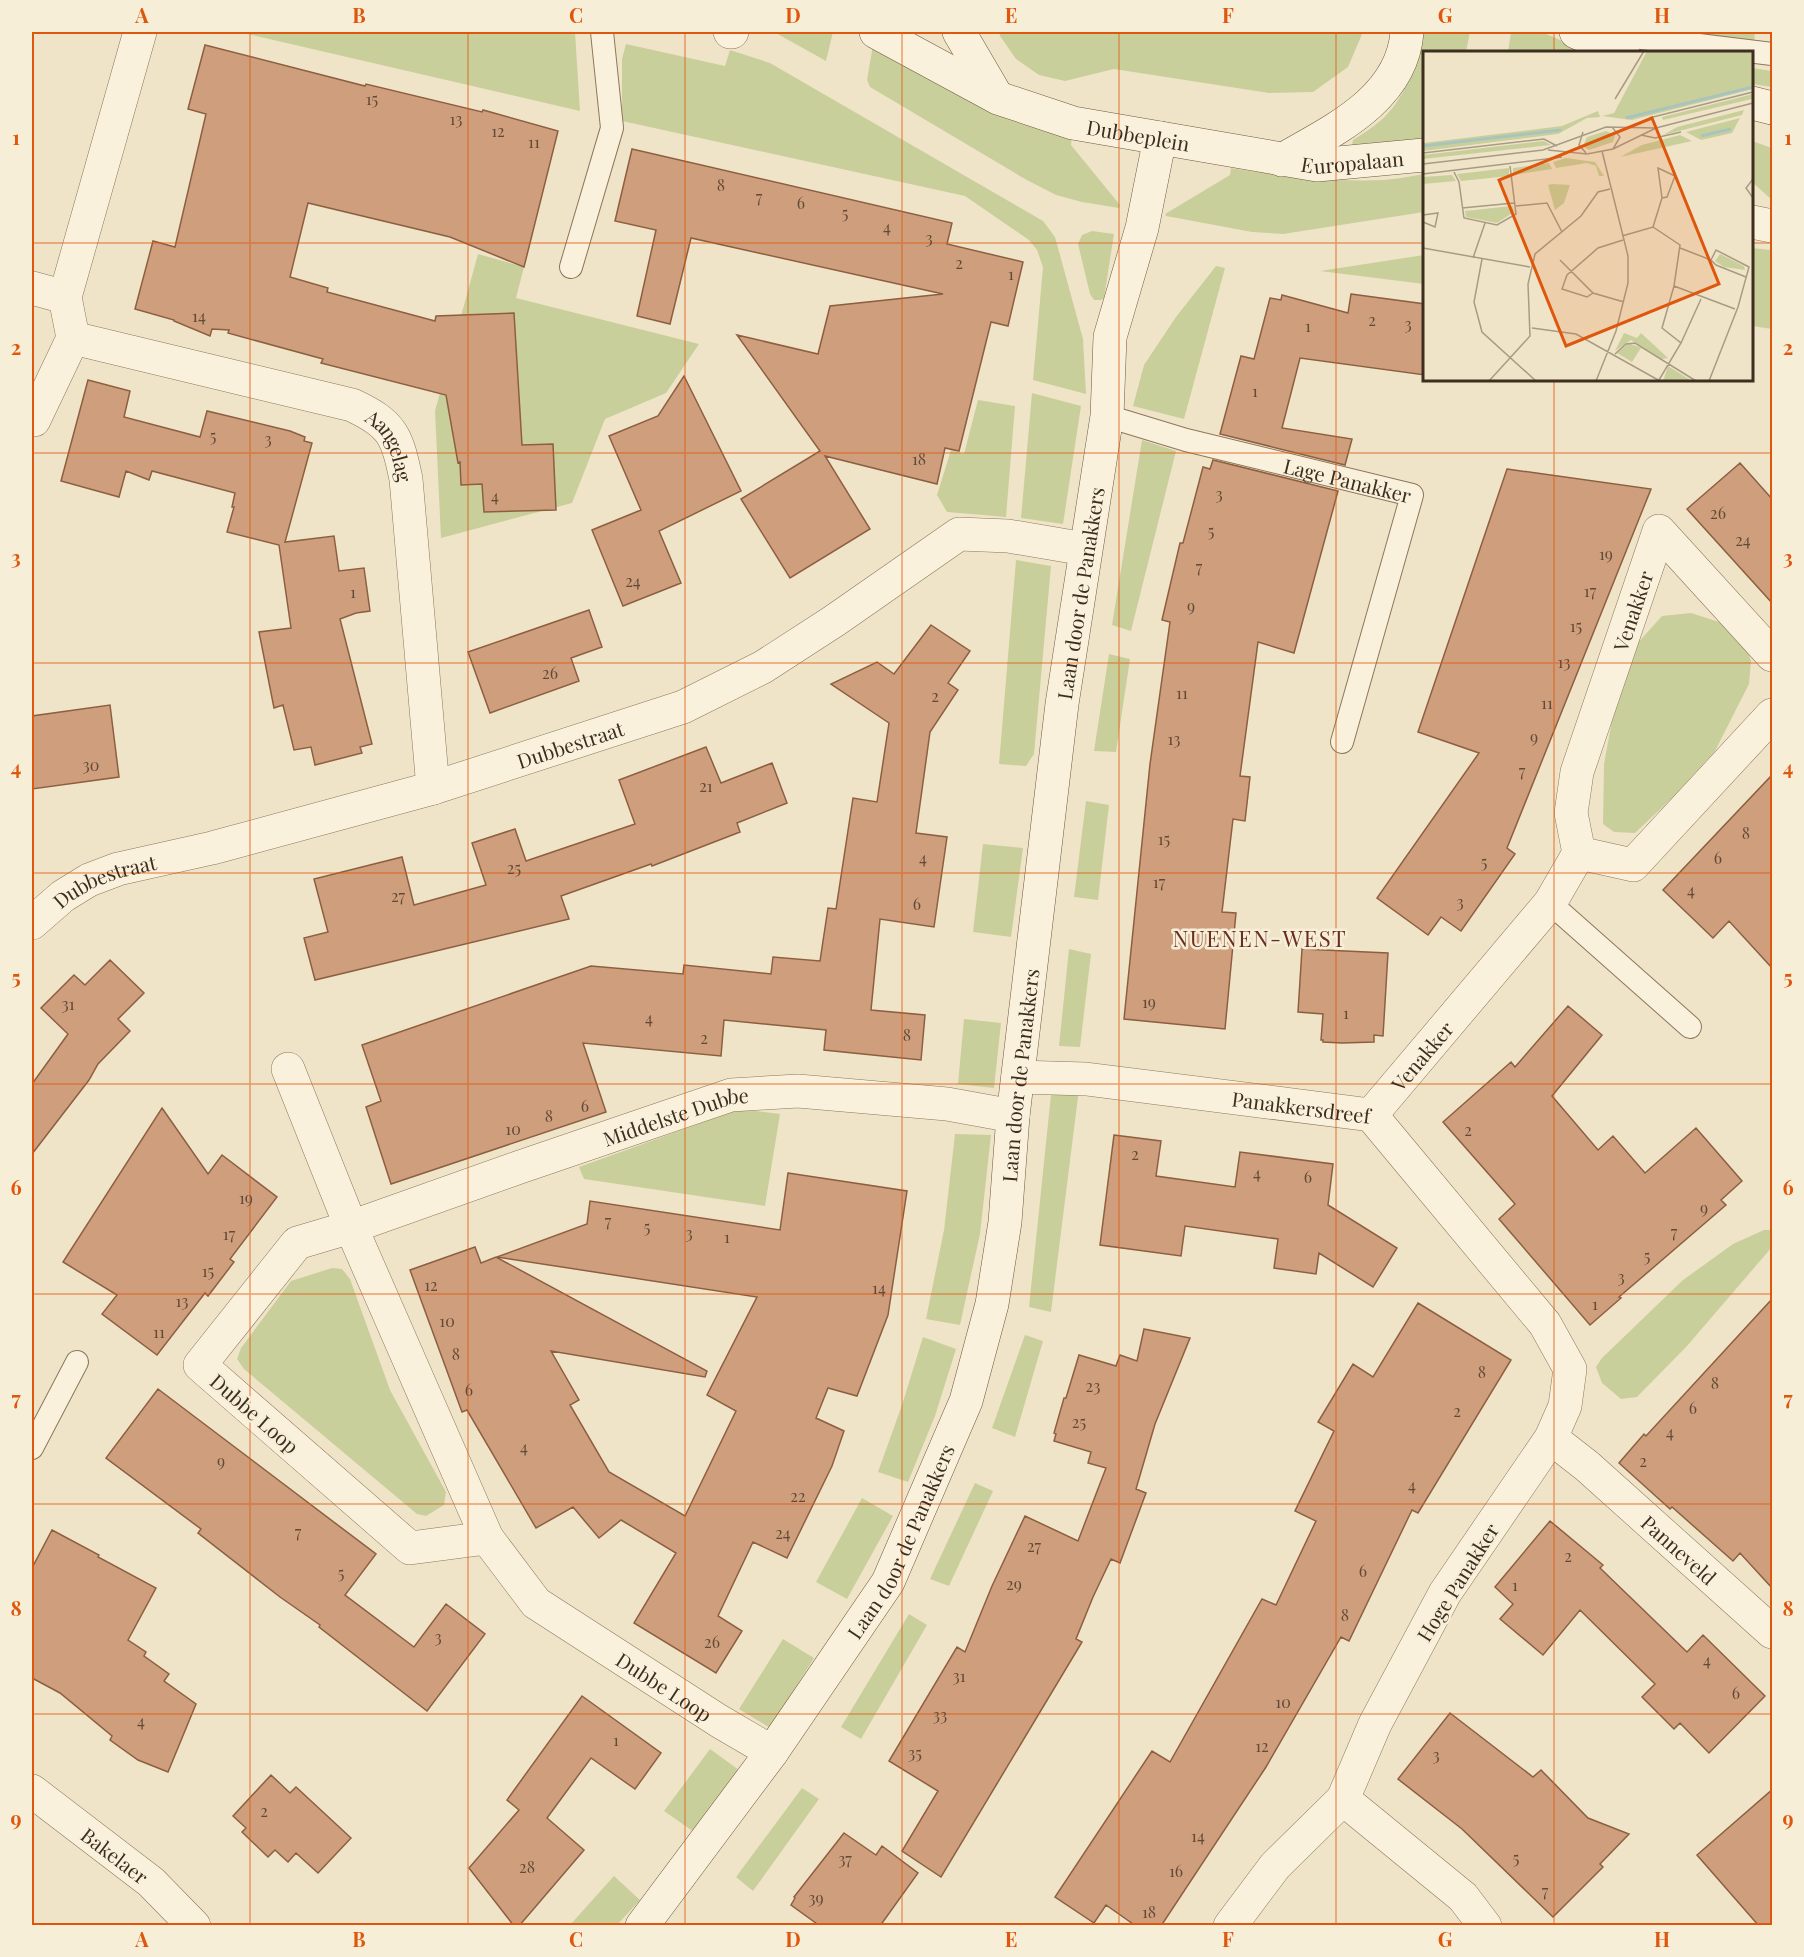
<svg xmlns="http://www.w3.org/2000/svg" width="1804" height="1957" font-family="'Playfair Display',serif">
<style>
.green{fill:#c9cf9b}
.building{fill:#cf9f7d;stroke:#8d5f41;stroke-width:1.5}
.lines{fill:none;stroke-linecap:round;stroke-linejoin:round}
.lane-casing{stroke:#8d765c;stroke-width:24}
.street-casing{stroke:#8d765c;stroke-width:34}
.secondary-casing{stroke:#6f573f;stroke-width:34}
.lane{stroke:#faf1dc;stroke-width:22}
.street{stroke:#faf1dc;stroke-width:33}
.secondary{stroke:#faf1dc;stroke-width:33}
.grid{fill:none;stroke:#df570d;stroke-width:1.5;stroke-opacity:0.55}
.labels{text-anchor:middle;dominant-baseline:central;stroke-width:5;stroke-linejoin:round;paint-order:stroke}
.number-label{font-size:16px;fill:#624a37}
.street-label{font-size:20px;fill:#3d2e20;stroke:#f7eed8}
.quarter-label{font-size:22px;letter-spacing:1.5px;fill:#6b2e1e;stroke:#f7eed8}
.inset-river{fill:none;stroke:#a9c4bc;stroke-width:3}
.inset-road{fill:none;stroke:#a89b85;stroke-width:1.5}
.view{fill:#df570d;fill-opacity:0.15;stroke:#df570d;stroke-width:3}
.inset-edge{fill:none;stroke:#3d2e20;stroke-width:3}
.neatline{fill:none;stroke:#df570d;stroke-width:2}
.grid-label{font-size:20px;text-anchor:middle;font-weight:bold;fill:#df570d}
</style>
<rect width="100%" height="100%" fill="#f0e4c8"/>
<path class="green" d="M239,32H575L580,111Z
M774,32H833L826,61Z
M999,32H1363L1348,67L1313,92L1269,93L1114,69L1065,81L1039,75L1016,59L1000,36Z
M1423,32H1470L1466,52H1424V144L1352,146L1353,140C1362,134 1372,128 1380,121C1403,102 1421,60 1423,32Z
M1511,32H1542L1587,52H1508Z
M1678,32H1755L1754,43Z
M626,44L725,66L730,50L770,63L1043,221L1055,237L1083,339L1086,394L1033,380L1043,267L1037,250L1029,240L965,196L622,121V59Z
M873,45L1017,120L1043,131L1072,137L1071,145L1120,205L1119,208L1082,202L1056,195L1025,179L870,87L867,80Z
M1752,68L1772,71V87L1752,84Z
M1752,141L1772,148V200L1752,182Z
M1231,168C1281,176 1332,182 1383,180C1397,179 1411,176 1424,174V212L1283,234L1252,232L1166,216L1165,214L1230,175Z
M1092,231L1114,234L1104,298L1101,300H1094L1090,294L1078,244L1082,235Z
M1752,248L1772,250V329L1752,326Z
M478,254L524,267L516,298L699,344L666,393L605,419L572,503L441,538L435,411Z
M1424,255V284L1320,271Z
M1216,266L1225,268L1184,419L1133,406L1144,365L1176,317Z
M1032,393L1081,406L1063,524L1021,518Z
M978,400L1015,406L1006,517L947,512L937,495L951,450L964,454Z
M1142,440L1176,451L1131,631L1112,625Z
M1016,560L1051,566L1034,754L1026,766L999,764Z
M1691,613L1719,622L1743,638L1751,661L1749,684L1715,751L1671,799L1635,833L1614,832L1603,824L1604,764L1616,699L1635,646L1662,616Z
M1109,654L1130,659L1116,752L1094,751Z
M1086,801L1109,805L1098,900L1074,897Z
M983,844L1023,848L1011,937L973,932Z
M1069,949L1091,954L1080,1047L1059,1046Z
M964,1019L1001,1023L994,1088L958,1084Z
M1052,1085L1079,1089L1051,1312L1029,1307Z
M740,1109L780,1114L765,1206L584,1179L579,1167Z
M955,1134L991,1135L980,1234L960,1325L926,1319L944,1230Z
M1764,1230H1772V1247L1687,1346L1637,1397L1621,1399L1602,1383L1596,1367L1602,1358L1683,1280L1733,1244Z
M332,1268L342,1269L350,1279L390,1390L446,1492L444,1505L426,1516L417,1514L244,1369L237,1359L241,1348L291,1281Z
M1025,1335L1043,1341L1015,1437L992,1428Z
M923,1337L956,1349L935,1416L908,1482L878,1472L902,1405Z
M975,1483L993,1491L949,1586L930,1579Z
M862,1498L893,1516L847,1599L816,1582Z
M909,1614L927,1625L861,1739L841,1727Z
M783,1639L814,1658L770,1728L739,1709Z
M710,1749L739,1770L694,1832L664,1811Z
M802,1788L819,1799L753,1891L736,1877Z
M614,1876L640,1900L617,1925H570Z"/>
<path class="building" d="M205,45L365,86L366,84L482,112L483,110L558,131L524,267L450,237L308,203L290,277L328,288L327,292L435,321L436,316L514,313L522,445L553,444L556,510L484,512L482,484L461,485L460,462L458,463L446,395L321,363L323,359L228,333L229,330L212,329L210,336L174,321V320L135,309L153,241L175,247L206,114L188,109Z
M632,149L952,223L947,244L1023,262L1008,326L991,322L959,451L945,448L937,484L825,456L870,529L790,578L741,499L820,451L737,335L818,354L830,306L943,294L691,238L670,324L637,316L656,230L615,221Z
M1351,294L1425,304V375L1300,358L1282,428L1352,439L1345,465L1220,434L1241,356L1254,359L1270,298L1281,300L1282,295L1348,313Z
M684,376L741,491L659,531L681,583L623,606L592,530L641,510L609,436L658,416Z
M88,380L130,391L124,417L200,437L207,411L290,431L305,437L304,441L312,443L285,542L334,536L339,571L364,568L370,611L356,613L340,619L372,744L360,747L362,753L315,765L311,747L294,750L283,705L274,708L259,632L291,628L279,545L227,532L234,507H232L235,493L152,471L149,480L126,471L119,497L61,481Z
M1213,460L1338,491L1294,653L1258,642L1240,776L1250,777L1245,821L1233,819L1222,912L1236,913L1225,1029L1124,1019L1150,764L1170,622L1162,620L1180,543H1183L1203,467L1210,469Z
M1740,463L1773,500V604L1687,509Z
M1507,469L1651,489L1507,848L1515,854L1461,931L1441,917L1428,935L1377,898L1479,753L1418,732Z
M589,610L602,647L571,658L579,681L490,713L468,652Z
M931,625L970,651L948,683L958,690L930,732L916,833L947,837L934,927L880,919L871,1010L925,1015L921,1060L824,1050L826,1030L724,1020L721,1056L583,1043L606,1112L391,1184L366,1107L381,1101L362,1045L591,966L683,974L684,965L771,974L773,957L820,961L828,908L836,909L853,798L877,802L889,723L831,684L877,662L894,674Z
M110,705L119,777L32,789V716Z
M706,747L721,783L772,763L787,803L737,823L740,832L652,866L651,864L561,896L569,919L315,980L304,938L328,932L314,879L402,857L414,905L486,885L472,843L515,829L526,861L635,824L619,780Z
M1773,774V969L1729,921L1713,938L1663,890Z
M1302,949L1388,953L1383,1036L1374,1035V1042L1342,1043L1323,1042V1040H1321L1323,1014L1298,1012Z
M110,960L144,993L118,1019L130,1031L98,1064L89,1080L32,1154V1084L68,1034L41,1008L74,975L85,985Z
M1568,1006L1602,1035L1552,1096L1598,1150L1613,1136L1645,1173L1696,1128L1742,1181L1721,1200L1726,1205L1619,1297L1621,1298L1590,1325L1499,1219L1515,1204L1443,1122L1511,1062L1515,1067Z
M162,1108L208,1174L222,1155L277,1197L230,1259L234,1262L208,1296L205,1293L157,1355L102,1314L117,1295L63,1262Z
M1114,1135L1161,1141L1156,1176L1235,1187L1240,1152L1333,1164L1328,1205L1397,1248L1373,1287L1319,1253L1316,1274L1274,1268L1278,1239L1185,1226L1181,1256L1100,1245Z
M788,1173L907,1191L888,1315L857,1396L828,1388L816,1418L844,1431L832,1466L787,1558L753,1542L718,1616L742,1631L716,1673L634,1623L676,1553L621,1520L599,1538L573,1507L536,1528L467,1410L462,1412L410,1270L475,1247L481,1263L496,1257L707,1371L705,1377L551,1351L579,1400L570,1405L609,1472L685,1516L736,1411L707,1395L757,1297L497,1257L587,1224L590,1201L780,1230Z
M1773,1298V1589L1740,1553L1733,1561L1672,1507L1670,1509L1619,1463L1644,1434L1646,1436Z
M1418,1303L1511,1360L1418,1513L1412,1510L1349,1641L1341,1637L1266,1767L1161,1926H1136L1106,1905L1094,1923L1055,1897L1152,1751L1170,1762L1262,1599L1276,1605L1316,1521L1295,1511L1334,1431L1318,1422L1353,1364L1373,1377Z
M1144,1329L1190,1338L1155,1424L1136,1489L1146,1493L1120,1563L1111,1559L1093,1597L1076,1639L1082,1642L941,1877L902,1851L938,1791L889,1761L957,1647L965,1652L992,1586L1025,1516L1078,1541L1106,1468L1088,1463L1091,1452L1054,1441L1056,1434L1054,1433L1064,1398H1066L1079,1355L1116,1366L1120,1355L1137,1361Z
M158,1389L376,1554L345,1595L414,1647L446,1604L485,1634L427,1711L319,1627L320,1625L280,1597L198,1533L201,1529L106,1458Z
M1550,1521L1603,1565L1600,1568L1687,1652L1703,1635L1765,1696L1709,1753L1680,1723L1674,1729L1642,1697L1655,1684L1580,1610L1543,1655L1500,1619L1513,1604L1495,1587Z
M52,1530L99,1555L98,1557L156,1588L128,1640L146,1652L144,1656L169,1674L164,1681L196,1704L168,1772L138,1760L110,1740L112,1736L60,1693L32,1678V1568Z
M582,1696L661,1753L635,1789L591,1758L547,1818L584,1850L519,1926H514L469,1868L519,1810L507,1800Z
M1450,1713L1533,1777L1541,1770L1588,1818L1629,1834L1600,1864L1603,1867L1553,1917L1462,1829L1398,1779Z
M271,1775L290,1793L296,1787L351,1838L318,1873L296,1853L288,1862L275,1850L268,1857L242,1832L246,1828L233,1816Z
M1773,1789V1926H1759L1697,1855Z
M844,1833L876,1855L882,1846L918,1873L880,1926H820L791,1905L795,1898L794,1897Z"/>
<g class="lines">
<g class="lane-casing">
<g id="lane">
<path d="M1601,33L1772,54"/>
<path d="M571,267L612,128L602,32"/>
<path id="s1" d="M1107,416L1186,440L1412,495L1342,742"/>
<path d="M1550,903L1690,1027"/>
<path d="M32,1448L77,1362"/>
</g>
</g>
<g class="street-casing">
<g id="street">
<path d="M730,32H732"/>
<path d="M1752,222L1772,226"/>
<path d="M32,288L65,297"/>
<path id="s2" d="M73,338L352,405C393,424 397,436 406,479L433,788"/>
<path d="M32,420H34L73,338L65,297L140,32"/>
<path d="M1579,853L1633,865L1772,715"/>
<path id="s3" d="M32,923L63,896L89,880L118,869L212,848L433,788L683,707L763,667L834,621L959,534L1008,536L1085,549"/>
<path id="s4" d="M288,1069L351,1227L487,1538L536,1603L719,1721L772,1752"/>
<path id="s5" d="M1018,1077L1086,1079L1371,1115L1545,1324L1570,1369L1565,1406L1551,1438L1445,1593L1375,1724L1343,1799L1275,1866L1230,1926"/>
<path id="s6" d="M1371,1115L1550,903L1579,853L1571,813L1577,772L1659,531L1772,655"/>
<path id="s7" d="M1551,1438L1587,1466L1772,1632"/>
<path id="s8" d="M487,1538L410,1548L200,1365L297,1243L351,1227L520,1167L731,1095L798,1091L947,1104L1013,1116"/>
<path id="s9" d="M32,1791L151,1882L194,1926"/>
<path d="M1343,1799L1463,1897L1485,1926"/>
</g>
</g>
<g class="secondary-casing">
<g id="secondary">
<path id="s10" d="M876,32L998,98L1073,123L1317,165L1424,155"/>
<path d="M959,32L997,97"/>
<path d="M1576,32L1623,52"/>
<path d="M1752,103L1772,108"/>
<path d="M1282,160C1334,130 1402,99 1407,32"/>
<path id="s11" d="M642,1926L772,1752L888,1582L966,1401L992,1304L1005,1222L1013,1116L1062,704L1107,416L1110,337L1142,228L1160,138"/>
</g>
</g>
<use href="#lane" class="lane"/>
<use href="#street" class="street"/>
<use href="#secondary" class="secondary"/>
</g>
<path class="grid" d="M250,32V1926M468,32V1926M685,32V1926M902,32V1926M1119,32V1926M1336,32V1926M1554,32V52M32,243H1424M1752,243H1772M1554,380V1926M32,453H1772M32,663H1772M32,873H1772M32,1084H1772M32,1294H1772M32,1504H1772M32,1714H1772"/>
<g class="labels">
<g class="number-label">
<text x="372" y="98">15</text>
<text x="456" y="118">13</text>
<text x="498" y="130">12</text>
<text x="534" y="141">11</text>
<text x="721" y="184">8</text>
<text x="759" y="196">7</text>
<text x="801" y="202">6</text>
<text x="845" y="212">5</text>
<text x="887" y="226">4</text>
<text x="929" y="237">3</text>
<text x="959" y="262">2</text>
<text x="1011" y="273">1</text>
<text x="199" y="315">14</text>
<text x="1372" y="319">2</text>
<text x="1408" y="323">3</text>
<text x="1308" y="325">1</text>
<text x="1255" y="390">1</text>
<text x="213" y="435">5</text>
<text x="268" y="438">3</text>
<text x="919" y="458">18</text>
<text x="1219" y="493">3</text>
<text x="495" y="495">4</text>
<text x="1718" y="512">26</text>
<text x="1211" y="530">5</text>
<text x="1743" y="539">24</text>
<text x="1606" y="553">19</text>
<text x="1199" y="566">7</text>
<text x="633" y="580">24</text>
<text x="1590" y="590">17</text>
<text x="353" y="591">1</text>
<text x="1191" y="605">9</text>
<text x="1576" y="625">15</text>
<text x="1564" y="661">13</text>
<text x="550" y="672">26</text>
<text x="1182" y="692">11</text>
<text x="935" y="695">2</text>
<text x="1547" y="702">11</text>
<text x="1534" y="736">9</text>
<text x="1174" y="738">13</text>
<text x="91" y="764">30</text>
<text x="1522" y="770">7</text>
<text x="706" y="785">21</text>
<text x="1746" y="832">8</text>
<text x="1164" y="838">15</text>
<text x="923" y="857">4</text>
<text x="1718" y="857">6</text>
<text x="1484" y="861">5</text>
<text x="514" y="867">25</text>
<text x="1159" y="881">17</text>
<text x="1691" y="889">4</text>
<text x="398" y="895">27</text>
<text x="1460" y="901">3</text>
<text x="917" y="903">6</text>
<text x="1149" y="1001">19</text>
<text x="68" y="1003">31</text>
<text x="1346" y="1012">1</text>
<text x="649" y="1017">4</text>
<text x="907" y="1034">8</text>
<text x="704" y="1037">2</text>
<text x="585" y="1105">6</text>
<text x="549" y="1115">8</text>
<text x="513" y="1128">10</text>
<text x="1468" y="1129">2</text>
<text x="1135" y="1153">2</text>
<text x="1257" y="1172">4</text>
<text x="1308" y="1176">6</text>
<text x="246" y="1197">19</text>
<text x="1704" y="1207">9</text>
<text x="608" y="1220">7</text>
<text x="647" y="1226">5</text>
<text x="1674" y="1231">7</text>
<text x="689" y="1232">3</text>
<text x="229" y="1233">17</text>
<text x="727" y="1236">1</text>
<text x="1647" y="1255">5</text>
<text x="208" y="1270">15</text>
<text x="1621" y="1276">3</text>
<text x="431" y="1284">12</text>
<text x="879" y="1287">14</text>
<text x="182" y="1300">13</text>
<text x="1595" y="1303">1</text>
<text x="447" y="1320">10</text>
<text x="159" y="1331">11</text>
<text x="456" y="1353">8</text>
<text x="1482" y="1371">8</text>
<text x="1715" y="1382">8</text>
<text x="1093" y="1385">23</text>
<text x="469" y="1389">6</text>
<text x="1693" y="1407">6</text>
<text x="1457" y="1410">2</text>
<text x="1079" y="1421">25</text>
<text x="1670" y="1431">4</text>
<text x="524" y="1446">4</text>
<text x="221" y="1460">9</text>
<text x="1643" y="1460">2</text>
<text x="1412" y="1484">4</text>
<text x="798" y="1495">22</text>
<text x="298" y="1531">7</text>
<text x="783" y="1532">24</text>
<text x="1034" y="1545">27</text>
<text x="1568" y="1555">2</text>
<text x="1363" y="1570">6</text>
<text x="341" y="1572">5</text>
<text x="1014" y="1583">29</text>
<text x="1515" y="1584">1</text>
<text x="1345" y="1614">8</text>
<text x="438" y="1636">3</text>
<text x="712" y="1641">26</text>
<text x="1707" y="1659">4</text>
<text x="959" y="1675">31</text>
<text x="1736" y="1692">6</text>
<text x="1283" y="1701">10</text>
<text x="940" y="1714">33</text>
<text x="141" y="1720">4</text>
<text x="616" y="1739">1</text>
<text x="1262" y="1745">12</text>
<text x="915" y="1752">35</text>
<text x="1436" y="1754">3</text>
<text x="264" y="1810">2</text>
<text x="1198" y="1835">14</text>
<text x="1516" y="1857">5</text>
<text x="845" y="1858">37</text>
<text x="527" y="1866">28</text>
<text x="1176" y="1870">16</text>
<text x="1545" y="1890">7</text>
<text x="816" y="1897">39</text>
<text x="1149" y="1911">18</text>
</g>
<g class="street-label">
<text stroke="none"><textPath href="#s10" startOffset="284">Dubbeplein</textPath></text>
<text stroke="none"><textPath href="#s10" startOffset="501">Europalaan</textPath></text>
<text stroke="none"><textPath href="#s2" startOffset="346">Aangelag</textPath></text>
<text stroke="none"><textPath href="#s1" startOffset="249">Lage Panakker</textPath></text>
<text stroke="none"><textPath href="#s11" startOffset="1437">Laan door de Panakkers</textPath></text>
<text stroke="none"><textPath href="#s6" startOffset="588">Venakker</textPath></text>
<text stroke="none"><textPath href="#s3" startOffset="572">Dubbestraat</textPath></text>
<text stroke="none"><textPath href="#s3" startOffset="86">Dubbestraat</textPath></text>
<text stroke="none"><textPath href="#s6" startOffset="78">Venakker</textPath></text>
<text stroke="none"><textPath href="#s11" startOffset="951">Laan door de Panakkers</textPath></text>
<text stroke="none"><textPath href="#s5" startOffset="285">Panakkersdreef</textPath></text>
<text stroke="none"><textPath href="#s8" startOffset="912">Middelste Dubbe</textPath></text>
<text transform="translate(255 1413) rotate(41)">Dubbe Loop</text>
<text stroke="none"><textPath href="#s11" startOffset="465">Laan door de Panakkers</textPath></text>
<text stroke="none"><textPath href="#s7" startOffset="170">Panneveld</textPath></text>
<text transform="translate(1457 1582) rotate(-58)">Hoge Panakker</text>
<text stroke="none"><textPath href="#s4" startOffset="744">Dubbe Loop</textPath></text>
<text stroke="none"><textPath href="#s9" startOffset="105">Bakelaer</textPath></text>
</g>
<g class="quarter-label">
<text x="1260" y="938">NUENEN-WEST</text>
</g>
</g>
<g transform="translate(1423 51)">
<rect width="330" height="330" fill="#f0e4c8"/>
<path d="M224,0H330V38L209,69L179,65L191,62ZM330,43L329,48L240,69L239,66ZM321,59L319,64L240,84L254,76ZM175,60L177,66L164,67L135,83L0,100V92L139,75ZM317,67L309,82L278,89L263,81ZM183,80L192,84L190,91L166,99L160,95L164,86ZM257,84L269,90L197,106L219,94ZM121,90L128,94L0,108V104ZM143,107L172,111L181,125H176L173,115L164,112L133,117L130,111ZM126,112L129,118L90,124V117ZM86,117V125L38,130L34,123ZM29,124L33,130L0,133V126ZM129,133L147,134L141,152L132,159L125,134ZM89,155L91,161L74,172L43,166L42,160ZM297,203L321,215L322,219L301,216L292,210ZM201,282L214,287L218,282L245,307L238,308L208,289L192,300ZM206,292L218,297L209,311L194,302ZM245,315L269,330H240Z" fill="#c9cf9b"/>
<path class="inset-river" d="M203,67L330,36M278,85L308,78M0,95L138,79"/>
<path class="inset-road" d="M192,48L221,0M226,67L330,41M189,76L197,86L190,98M160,81L156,94L163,102M218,84L232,87L258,81M125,99L164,103L190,98L233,77L330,52M0,102L121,88L134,95M0,113L120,99L183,76L233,77M31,121L36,131L41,167L74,174L93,163L87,115M0,123L139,106M330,128L323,137L330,147M93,155L124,152L139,181M39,157L91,152M0,164L15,162L12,176L0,171M230,176L239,147L235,117L252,125L244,146L239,147M199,185L230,176L257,194L251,235L239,277L258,292L236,329M0,197L107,216M257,197L288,209M50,207L62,172M59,208L51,251L59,281L113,330M137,209L170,242L201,251M251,235L312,258M170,242L164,246L139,238L144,224L175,197L200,189M109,277L153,283L237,330M258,292L278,248M192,303L203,293L212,292L273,330M66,330L107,285L105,233L112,203L158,165L175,141L187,138M173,330L193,280L205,232V205L179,100M286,330L315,256L326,216L293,199L288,209L293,214L323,226"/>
<path class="view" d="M229,67L296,233L143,295L76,129Z"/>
<rect width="330" height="330" class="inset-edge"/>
</g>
<rect width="1804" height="1957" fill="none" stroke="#f7eed8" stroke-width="66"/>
<rect x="33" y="33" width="1738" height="1891" class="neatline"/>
<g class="grid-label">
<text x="142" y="23">A</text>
<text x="359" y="23">B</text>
<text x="576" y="23">C</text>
<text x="793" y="23">D</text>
<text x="1011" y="23">E</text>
<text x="1228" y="23">F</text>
<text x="1445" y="23">G</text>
<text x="1662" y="23">H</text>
<text x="16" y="145">1</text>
<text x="1788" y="145">1</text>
<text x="16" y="355">2</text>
<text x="1788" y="355">2</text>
<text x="16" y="565">3</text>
<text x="1788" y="565">3</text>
<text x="16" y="775">4</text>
<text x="1788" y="775">4</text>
<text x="16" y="985">5</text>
<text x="1788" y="985">5</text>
<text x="16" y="1195">6</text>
<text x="1788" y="1195">6</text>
<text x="16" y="1406">7</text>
<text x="1788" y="1406">7</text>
<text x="16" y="1616">8</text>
<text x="1788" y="1616">8</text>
<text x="16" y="1826">9</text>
<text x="1788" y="1826">9</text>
<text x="142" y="1947">A</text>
<text x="359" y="1947">B</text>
<text x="576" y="1947">C</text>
<text x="793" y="1947">D</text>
<text x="1011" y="1947">E</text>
<text x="1228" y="1947">F</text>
<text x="1445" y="1947">G</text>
<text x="1662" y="1947">H</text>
</g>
</svg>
